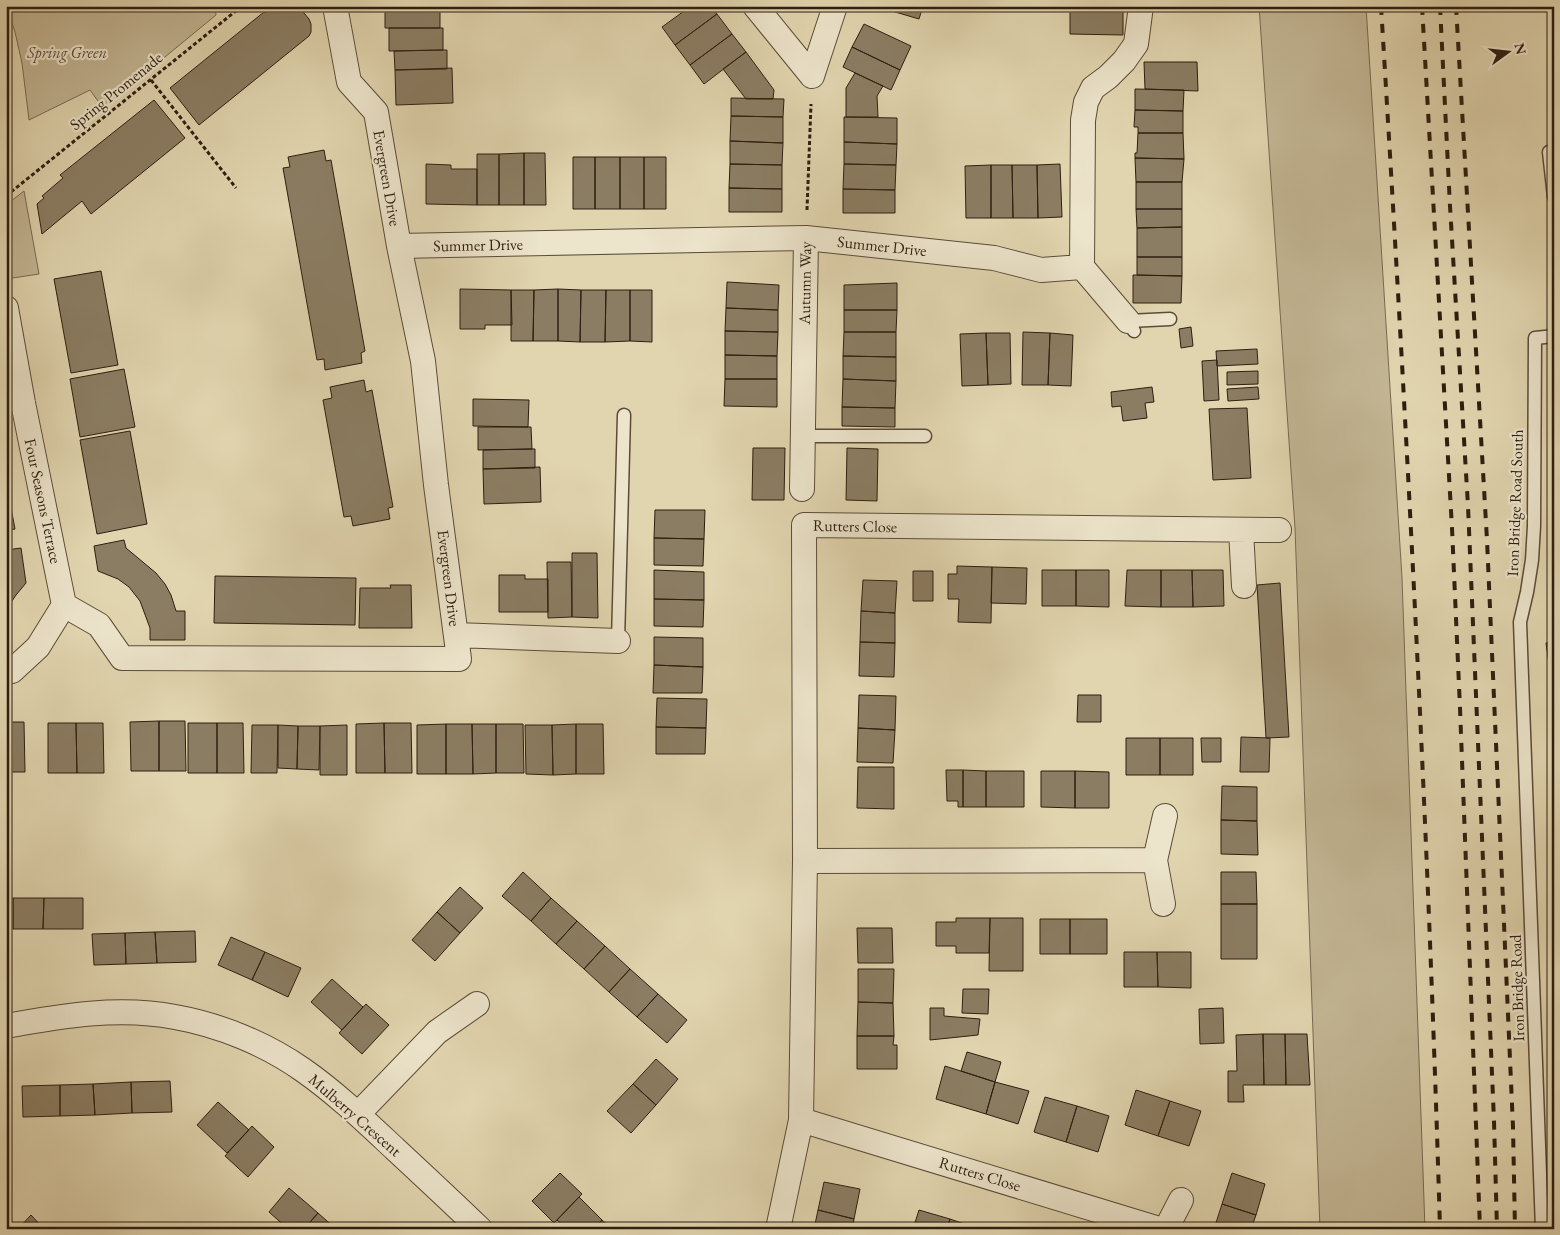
<svg xmlns="http://www.w3.org/2000/svg" width="1560" height="1235" font-family="'EB Garamond',serif">
<style>
.green{fill:#c3b694;stroke:#786a52}
.building{fill:#8b7d63;stroke:#2e1e10}
.lines{fill:none;stroke-linecap:round;stroke-linejoin:round}
.service-casing{stroke:#5b4c38;stroke-width:15}
.minor-casing{stroke:#5b4c38;stroke-width:26}
.path{stroke:#2e1e10;stroke-width:3;stroke-dasharray:4 2.5;stroke-linecap:butt}
.service{stroke:#ece4cb;stroke-width:12}
.minor{stroke:#ece4cb;stroke-width:24}
.rail{stroke:#2e1e10;stroke-width:4;stroke-dasharray:9 9;stroke-linecap:butt}
.labels{text-anchor:middle;dominant-baseline:central;stroke-width:4.5;stroke-linejoin:round;paint-order:stroke}
.park-label{font-size:16px;font-style:italic;fill:#5b4c38;stroke:#ece4cb}
.street-label{font-size:16px;fill:#2e1e10;stroke:#ece4cb}
</style>
<rect width="100%" height="100%" fill="#e1d5af"/>
<filter id="stains"><feTurbulence type="fractalNoise" baseFrequency=".004" numOctaves="4"/><feColorMatrix values="0 0 0 0 .2 0 0 0 0 .09 0 0 0 0 .02 0 0 0 .5 -.17"/></filter>
<radialGradient id="worn" r=".72"><stop offset=".6" stop-color="#630" stop-opacity="0"/><stop offset="1" stop-color="#630" stop-opacity=".3"/></radialGradient>
<path class="green" d="M6,6H215L216,15L103,108L90,90L29,120L22,63L15,32Z
M1259,6H1366L1402,578L1425,1229H1320L1295,528Z
M24,191L39,274L6,279V205Z"/>
<path class="building" d="M274,6H301L299,7L309,19L311,24V32L309,36L199,125L170,88L264,12L265,13Z
M385,6H440V28H385Z
M691,6H712L717,14L675,45L662,27Z
M875,6H923L919,19Z
M1070,6H1123V35L1070,34Z
M717,14L732,34L690,65L675,45Z
M864,24L911,46L900,70L852,47Z
M389,28H443V50L389,51Z
M732,34L746,52L704,84L690,65Z
M852,47L900,70L891,90L843,67Z
M443,50H447V69L395,70L394,51Z
M746,52L774,90L773,99H746L723,69Z
M1144,62H1197L1198,91L1145,89Z
M452,68L453,103L396,105L395,70Z
M855,73L883,86L877,96L878,117H846V88Z
M1135,89L1184,90L1183,111L1135,110Z
M731,98L784,99L783,117L731,116Z
M154,100L185,138L91,214L82,201L42,234L37,204L44,198L42,196L63,178L60,175Z
M1135,110L1183,111V133H1138V127H1134Z
M731,116L783,117V143L730,141Z
M844,117L897,118V144L844,142Z
M1138,133H1183L1184,159L1135,158V153H1137Z
M730,141L783,143L782,165L730,164Z
M844,142L897,144L896,165L844,164Z
M324,150L326,161L331,160L365,351L361,353L362,363L325,370L324,359L317,360L283,168L290,167L288,157Z
M524,153V205H499V154Z
M524,153H545L546,205H524Z
M477,154H499V205H477Z
M573,157H595V209H573Z
M595,157H620V209H595Z
M620,157H644V209H620Z
M644,157H666V209H644Z
M1135,158L1184,159L1182,182H1136Z
M426,164L451,165V169H477V205L426,204Z
M730,164L782,165V189L729,188Z
M844,164L896,165L895,190L843,189Z
M1060,164L1062,217L1038,218L1037,165Z
M991,165H1012L1013,218H991Z
M991,165V218H966L965,166Z
M1012,165H1037L1038,218H1013Z
M1136,182H1182V209H1136Z
M729,188L782,189V212H729Z
M843,189L895,190V213H843Z
M1136,209H1182V227L1137,228Z
M1182,227V257H1137V228Z
M1137,257H1182V276L1137,275Z
M101,271L118,365L71,373L54,279Z
M1133,275L1182,276L1181,303H1133Z
M727,282L779,285L778,310L726,308Z
M897,283V310H844V285Z
M460,289L511,290L512,325H485V329H460Z
M558,289V341H533L534,290Z
M558,289L581,290L580,342L558,341Z
M511,290H534L533,341H511Z
M581,290H606L605,342H580Z
M606,290H630V341L605,342Z
M630,290H652V342L630,341Z
M726,308L778,310V332L725,331Z
M844,310H897L896,332H844Z
M1191,327L1193,346L1181,348L1179,329Z
M725,331L778,332L777,356L725,355Z
M844,332H896V357L843,356Z
M1023,332L1050,333L1048,385H1022Z
M986,333L988,385L962,386L960,334Z
M986,333H1010L1011,384L988,385Z
M1050,333L1073,335L1071,386L1048,385Z
M1257,349L1258,364L1217,366L1216,351Z
M725,355L777,356V379H725Z
M843,356L896,357V381L843,379Z
M1217,360L1219,400L1204,401L1202,361Z
M124,369L135,427L80,437L70,379Z
M1258,371V384L1227,385V372Z
M725,379H777V407L724,406Z
M843,379L896,381L895,408L842,407Z
M364,380L366,392L372,390L393,507L388,508L390,519L353,526L351,516L344,517L323,400L332,398L330,387Z
M1152,387L1154,402L1145,403L1147,418L1123,421L1121,406L1112,407L1111,392Z
M1258,387L1259,399L1228,401L1227,389Z
M473,399L529,400L528,427L473,426Z
M842,407L895,408V427L842,426Z
M1247,408L1251,478L1213,480L1209,409Z
M478,427H531L532,449L478,450Z
M130,431L147,524L97,534L80,440Z
M753,448H785L784,500H752Z
M847,448L878,449L877,501L846,500Z
M532,449H535V468L483,469V450Z
M540,467L541,502L484,504L483,469Z
M6,481L15,529L6,531Z
M655,510H705L704,539L654,538Z
M654,538L704,539L703,566L654,565Z
M124,540L126,548L156,573L165,584L171,595L176,611H185V640H150V628L140,601L129,587L118,579L98,571L94,546Z
M21,548L26,583L16,595L6,610V550Z
M572,553H597L598,618L572,617Z
M547,562H571L572,617L548,618Z
M957,566L992,567L991,623L958,622L959,599H948V574H957Z
M992,567L1027,568L1026,604L991,603Z
M654,570L704,572V600L654,599Z
M1042,570H1076V606H1042Z
M1076,570H1109V607L1076,606Z
M1127,570H1161V607L1125,606Z
M1161,570H1192L1193,607H1161Z
M1192,570H1223L1224,606L1193,607Z
M913,571H933V601H913Z
M499,575H525V579H548V612H499Z
M215,576L356,578L355,625L214,623Z
M863,580L897,581L895,613L861,611Z
M1280,583L1289,737L1266,738L1257,585Z
M390,585H411L412,628H359L360,588H391Z
M654,599L704,600L703,627L654,626Z
M861,611L895,613V643L860,642Z
M654,637L703,638V667L654,665Z
M860,642L895,643L894,677L859,676Z
M1554,642V679H1551L1546,643Z
M654,665L703,667L702,693H653Z
M859,695L896,696L895,730L858,728Z
M1078,695H1101V722H1077Z
M657,698L707,699L706,728L656,727Z
M159,721H185L186,771H159Z
M159,721V771H131L130,722Z
M6,722H24L25,772H6Z
M48,723H76L77,773H48Z
M76,723H103L104,773H77Z
M188,723H217V773H188Z
M217,723H243L244,773H217Z
M384,723H411L412,773H385Z
M384,723L385,773H356V724Z
M446,724H472L473,774H446Z
M446,724V774H417V725Z
M472,724H496V773L473,774Z
M496,724H523L524,773H496Z
M576,724H603L604,774H576Z
M576,724V774L553,775L552,725Z
M252,725H278L277,773H251Z
M278,725L298,726L297,769L278,768Z
M347,725V775H320V726Z
M525,725H552L553,775L526,774Z
M298,726H320L319,770L297,769Z
M656,727L706,728L705,754H656Z
M858,728L895,730L893,763L857,762Z
M1241,737L1270,738L1269,772H1240Z
M1126,738H1160V775H1126Z
M1160,738H1193V775H1160Z
M1201,738H1221V762H1202Z
M858,767H894V809L857,808Z
M946,770H963V807H958V801H947Z
M963,770L986,771V807H963Z
M986,771H1024V807H986Z
M1041,771H1075V808L1041,807Z
M1075,771L1109,772V808H1075Z
M1222,786L1257,787V821L1221,820Z
M1221,820L1257,821L1258,855L1221,854Z
M523,872L551,898L531,921L502,896Z
M1221,872H1256L1257,904H1221Z
M460,887L483,908L460,933L437,912Z
M6,898H13V929H6Z
M13,898H44L43,929H13Z
M44,898H83V929H43Z
M551,898L577,921L556,944L531,921Z
M1221,904H1257V959H1221Z
M437,912L460,933L435,961L412,940Z
M956,918H990L989,953H956V946H936V922H956Z
M990,918H1023V971H989Z
M1040,919H1070V954H1040Z
M1070,919H1107V954H1070Z
M577,921L605,946L584,969L556,944Z
M857,928H892L893,963H858Z
M195,931L196,962L157,963L155,932Z
M155,932L157,963L126,964L125,933Z
M125,933L126,964L94,965L92,934Z
M231,937L265,952L252,980L218,965Z
M605,946L630,969L609,992L584,969Z
M265,952L301,968L288,997L252,980Z
M1124,952H1157L1158,987H1124Z
M1157,952H1191V988L1158,987Z
M630,969L658,994L637,1017L609,992Z
M858,969H894L893,1003L858,1002Z
M332,979L363,1007L342,1030L311,1002Z
M963,989H989L988,1014L962,1013Z
M658,994L687,1020L667,1043L637,1017Z
M858,1002L893,1003L894,1036H857Z
M366,1004L389,1025L362,1054L339,1033Z
M930,1008H944V1016L980,1019L978,1035L930,1040Z
M1223,1008L1224,1043L1200,1044L1199,1009Z
M1263,1034L1264,1085H1243L1244,1102H1228V1071H1237L1236,1035Z
M1263,1034H1285L1286,1085H1264Z
M1285,1034H1307L1310,1085H1286Z
M857,1036H894L893,1045H897V1069H857Z
M967,1052L1001,1062L995,1082L961,1071Z
M656,1059L678,1079L656,1105L633,1084Z
M945,1066L995,1082L986,1114L936,1099Z
M170,1081L172,1112L132,1113L131,1082Z
M131,1082L132,1113L95,1115L93,1084Z
M995,1082L1029,1091L1018,1124L986,1114Z
M93,1084L95,1115L60,1116V1085Z
M633,1084L656,1105L631,1133L607,1111Z
M60,1085V1116L23,1117L22,1086Z
M1136,1090L1170,1101L1158,1136L1125,1125Z
M1045,1097L1077,1106L1066,1142L1034,1132Z
M1170,1101L1201,1111L1189,1146L1158,1136Z
M218,1102L249,1130L227,1153L197,1125Z
M1077,1106L1109,1116L1098,1152L1066,1142Z
M252,1126L274,1147L248,1177L225,1156Z
M560,1173L582,1194L554,1223L532,1201Z
M1232,1173L1265,1184L1256,1215L1222,1204Z
M824,1182L860,1189L854,1219L818,1210Z
M289,1188L318,1213L304,1229H288L269,1212Z
M579,1197L602,1220L593,1229H567L557,1220Z
M1222,1204L1256,1215L1251,1229H1214Z
M818,1210L854,1219L852,1229H814Z
M919,1210L950,1219L947,1229H913Z
M318,1213L336,1229H304Z
M31,1215L44,1229H18Z
M950,1219L979,1229H947Z
M602,1220L612,1229H593Z"/>
<g class="lines">
<g class="service-casing">
<path id="service" d="M1549,152L1554,197
M1134,331L1128,321L1170,319
M6,406L23,403
M803,436H925
M618,641L624,415
M1542,1229L1520,622L1527,592L1532,560L1534,526L1535,338L1554,336"/>
</g>
<g class="minor-casing">
<path id="minor" d="M755,6L812,76
M812,76L835,6
M399,246L806,238L994,258L1041,270L1082,267
M1082,267L1083,120L1086,102L1093,88L1108,77L1124,61L1136,44L1141,6
M1082,267L1128,321
M6,308L23,403L64,605
M802,489L806,238
M1241,530L1244,586
M456,635L618,641
M6,671H12L38,647L64,605L99,625L122,658L459,659L436,485L423,361L399,246L376,112L349,82L335,6
M805,861L1155,860
M1163,904L1155,860L1165,816
M6,1026C61,1016 119,1006 175,1017C220,1025 266,1044 303,1070C336,1093 365,1121 395,1149C423,1175 452,1202 480,1229
M358,1114L437,1032L477,1004
M801,1120L1159,1229
M778,1229L801,1120L805,861L804,525L1279,530
M1166,1229L1181,1200"/>
</g>
<path class="path" d="M151,80L236,188
M6,196L242,6
M807,210L811,104"/>
<use href="#service" class="service"/>
<use href="#minor" class="minor"/>
<path class="rail" d="M1381,6C1406,413 1428,821 1440,1229
M1422,6L1452,528L1460,708L1480,1229
M1440,6L1450,206L1468,506L1494,1121L1497,1229
M1456,6L1487,540L1513,1127L1515,1229"/>
</g>
<g class="labels">
<g class="park-label">
<text x="67" y="52">Spring Green</text>
</g>
<g class="street-label">
<text transform="translate(116 91) rotate(-39)">Spring Promenade</text>
<text transform="translate(387 178) rotate(80)">Evergreen Drive</text>
<text transform="translate(478 245) rotate(-1)">Summer Drive</text>
<text transform="translate(882 246) rotate(6)">Summer Drive</text>
<text transform="translate(805 283) rotate(-89)">Autumn Way</text>
<text transform="translate(43 501) rotate(78)">Four Seasons Terrace</text>
<text transform="translate(1515 503) rotate(-88)">Iron Bridge Road South</text>
<text transform="translate(855 526) rotate(1)">Rutters Close</text>
<text transform="translate(449 578) rotate(83)">Evergreen Drive</text>
<text transform="translate(1517 988) rotate(-92)">Iron Bridge Road</text>
<text transform="translate(355 1115) rotate(41)">Mulberry Crescent</text>
<text transform="translate(980 1174) rotate(17)">Rutters Close</text>
</g>
</g>
<rect width="1560" height="1235" fill="none" stroke="#e1d5af" stroke-width="25"/>
<rect x="8" y="8" width="1545" height="1220" fill="none" stroke="#2e1e10" stroke-width="2.5"/>
<rect x="12" y="12" width="1535" height="1210" fill="none" stroke="#2e1e10"/>
<g transform="translate(1508 52) rotate(75)" stroke="#ece4cb" stroke-width="4" paint-order="stroke">
<path d="M0-4L9 19L0 12L-9 19Z" fill="#2e1e10"/>
<text y="-8" font-size="14" font-weight="bold" text-anchor="middle" fill="#2e1e10">N</text>
</g>
<rect width="100%" height="100%" filter="url(#stains)"/>
<rect width="100%" height="100%" fill="url(#worn)"/>
</svg>
